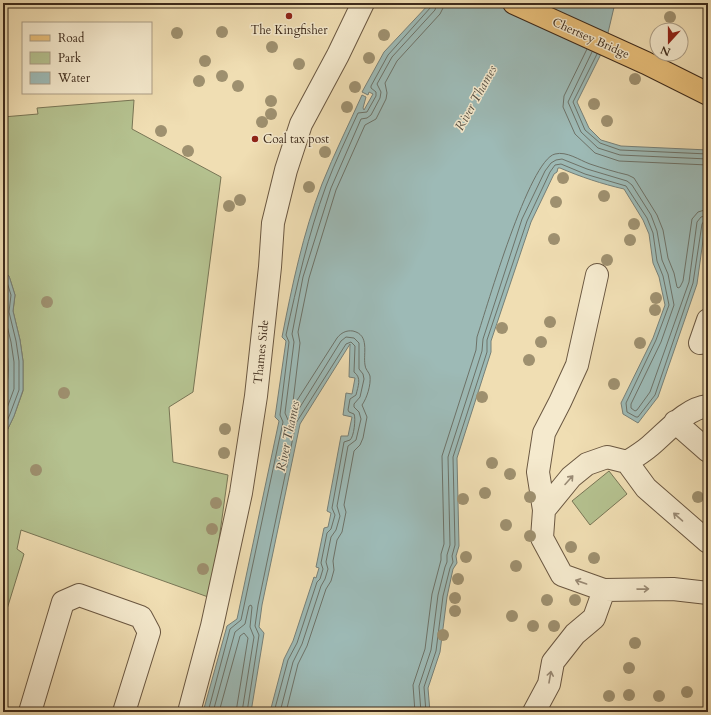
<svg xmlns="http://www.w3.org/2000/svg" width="711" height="715" font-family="Cardo,serif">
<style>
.green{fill:#b5c290;stroke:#797656}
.water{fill:#9dbab6;stroke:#778078}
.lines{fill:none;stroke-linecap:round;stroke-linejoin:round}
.shore{stroke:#6d7268;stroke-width:1}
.minor-casing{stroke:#6a5741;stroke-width:24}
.major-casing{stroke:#3d2a1b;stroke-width:24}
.minor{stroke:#f5eace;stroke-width:22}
.major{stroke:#e8bf7a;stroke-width:22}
.tree{fill:#9e906f}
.oneway{stroke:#998a74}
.poi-dot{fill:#8f2418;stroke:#f5eace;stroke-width:1.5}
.labels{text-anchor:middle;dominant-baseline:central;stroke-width:3;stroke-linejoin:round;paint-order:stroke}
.poi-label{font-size:12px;fill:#3d2a1b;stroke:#f5eace}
.street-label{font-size:12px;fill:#3d2a1b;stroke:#f5eace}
.water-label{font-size:13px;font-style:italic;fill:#554e42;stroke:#f5eace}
</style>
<rect width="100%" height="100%" fill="#f0deb3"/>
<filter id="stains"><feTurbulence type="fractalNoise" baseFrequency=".005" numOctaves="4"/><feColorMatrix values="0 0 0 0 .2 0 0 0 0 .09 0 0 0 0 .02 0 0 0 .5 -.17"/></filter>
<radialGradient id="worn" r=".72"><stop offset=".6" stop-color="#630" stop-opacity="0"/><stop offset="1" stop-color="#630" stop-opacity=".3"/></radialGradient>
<path class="green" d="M134,100L132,129L221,177L193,392L169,407L173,462L228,475L211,598L21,530L17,549L24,554L3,622V593L6,573L3,552V439L14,416L23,391V361L20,340L13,311L15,295L9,276L3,272V117L38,114L37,108Z
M609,471L627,494L590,525L572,501Z"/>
<path class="water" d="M430,3H615L607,37L600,56L577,102L589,128L601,140L621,146L708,150V204L697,284L658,397L638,423L623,414L621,403L653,338L665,305L659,277L653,263L649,234L643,220L624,189C602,184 581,177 560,168H558L557,172L554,174L531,222L491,341V352L457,458L459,546L456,556L457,563L453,569L447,597L440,652L428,688L430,712H270L284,659L293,641L314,577L316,578L319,568L316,567L324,528L328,527L331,513L327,511L341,436H348L352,417L343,415L346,393L352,394L355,378L349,377L350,344L300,424L262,605L259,627L264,633L251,712H203L227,626L237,619L279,421L275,417L286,341L282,337C292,286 303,233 322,184C334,154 349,124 362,95L366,97L363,108L364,110L373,94L369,92L368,95L362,92L384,52Z
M3,272L9,276L15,295L13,311L20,340L23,361V390L14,416L3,439Z
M3,552L6,573L3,593Z"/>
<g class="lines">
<path class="shore" d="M587,49L564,96L563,107L575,134L595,153L619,161L708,165
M592,52L568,102L581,132L598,148L620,155L708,159
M597,54L573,102L585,130L600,143L620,150L708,154
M3,277L6,279L11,295L9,312L16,341L19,361V390L10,414L3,431
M3,286L6,296L4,313L11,342L14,362V389L3,419
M3,335C10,357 10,381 3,402
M208,712L230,629L241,620L283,422L280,415L289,342L286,335C297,285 308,235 326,186C335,162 347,137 358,113L367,112L376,96V92L371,88V86L388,55L431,7L432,3
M213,712L235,632L245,624L249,606L251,605L252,607L250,627L254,637L242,712
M219,712L240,636L244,633L248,638L236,712
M247,712L259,635L255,626L258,605L296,423L346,344L351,342L355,346L354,372C362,378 358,386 356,395L350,399L348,410L349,412L354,414C356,418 354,437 350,440C348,441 346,441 344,442L332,508L335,515L331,529L327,533L321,563L323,569L320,579L317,582L297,643L288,660L274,712
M280,712L293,662L302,644L321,586L325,579L328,569L326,562L331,537L336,530L340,516L337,506L348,446L356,440L361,419L359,412L354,407V404L360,397L364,379L363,374L359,369V343L354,338L346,337L341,341L292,420H288L285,413L294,342L292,334L303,277L331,188L361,119L367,118L371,115L380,98L381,92L377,84L392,57L435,10L437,3
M286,712L298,664L307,646L326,589L331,581L334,570L333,561L337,540L342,532L346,512L344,505L354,451L360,445L363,438L367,417L362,405C367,398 371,385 370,376C369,372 365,369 365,365C363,353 370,335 353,331C346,330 341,333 337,338L296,402H293L300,343L298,332L309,278L336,190L365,125L376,119L386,99L387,93L385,83L397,61L440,14L443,8V3
M415,712L413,685L425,649L432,594L441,560V554L444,544L442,456L476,350L477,337C487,307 529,160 555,154C567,151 579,160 590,164C602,168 615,172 628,175L634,178L657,215L663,230L668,258L674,273L677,287L678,288L680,287L683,281L692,219L698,212L708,209
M421,712L419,686L431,650L438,595L445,567L447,562V555L450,545L448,457L482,351L483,339L522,219L545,171L551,163L556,160L562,159L587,169L627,181L632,185L651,215L657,231L662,260L668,274L674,305L661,342L631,404V408L635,411L637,410L650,392L689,282L697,222L701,217L708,215
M426,712L424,687L436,651L443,596L450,568L453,562L452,556L455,545L453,457L487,352V340L527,221L550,172L555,165L561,164L585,174L626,186L647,218L653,233L657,261L663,276L669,305L656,340L626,403L627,412L636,417H638L655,395L693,283L702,224L704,221L708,220"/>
<g class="minor-casing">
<path id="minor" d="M700,343L708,320
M675,422L708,451
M627,462L646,488L708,542
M544,510L538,472L544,433L560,402L577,365L597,275
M604,590L673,589L708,593
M30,712L63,602L79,595L141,617L149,632L124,712
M189,712L212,626L241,493L256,396L270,267L273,223L286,170L301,124L338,55L363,3
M534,712L549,684L553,662L575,634L594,618L604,590L562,575L542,538L544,510L571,477L587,464L607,457L627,462C635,457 643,452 650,446C666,433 686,408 708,406"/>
</g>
<g class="major-casing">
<path id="major" d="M514,3L646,63L708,94"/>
</g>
<use href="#minor" class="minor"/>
<use href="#major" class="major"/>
</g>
<g class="tree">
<circle cx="670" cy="17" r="6"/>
<circle cx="222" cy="32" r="6"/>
<circle cx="177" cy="33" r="6"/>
<circle cx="384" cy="35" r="6"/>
<circle cx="272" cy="47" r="6"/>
<circle cx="369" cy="58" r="6"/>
<circle cx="205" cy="61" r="6"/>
<circle cx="299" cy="64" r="6"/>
<circle cx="222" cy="76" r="6"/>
<circle cx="635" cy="79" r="6"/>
<circle cx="199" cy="81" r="6"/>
<circle cx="238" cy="86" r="6"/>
<circle cx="355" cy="87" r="6"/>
<circle cx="271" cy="101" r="6"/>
<circle cx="594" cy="104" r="6"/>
<circle cx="347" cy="107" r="6"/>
<circle cx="271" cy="114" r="6"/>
<circle cx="607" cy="121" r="6"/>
<circle cx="262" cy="122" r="6"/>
<circle cx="161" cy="131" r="6"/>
<circle cx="188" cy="151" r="6"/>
<circle cx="325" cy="152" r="6"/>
<circle cx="563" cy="178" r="6"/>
<circle cx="309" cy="187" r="6"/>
<circle cx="604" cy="196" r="6"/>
<circle cx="240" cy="200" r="6"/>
<circle cx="556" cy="202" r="6"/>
<circle cx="229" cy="206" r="6"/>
<circle cx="634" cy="224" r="6"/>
<circle cx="554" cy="239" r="6"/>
<circle cx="630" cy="240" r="6"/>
<circle cx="607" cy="260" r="6"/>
<circle cx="656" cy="298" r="6"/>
<circle cx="47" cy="302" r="6"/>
<circle cx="655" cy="310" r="6"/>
<circle cx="550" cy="322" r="6"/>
<circle cx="502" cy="328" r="6"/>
<circle cx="541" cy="342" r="6"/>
<circle cx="640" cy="343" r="6"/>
<circle cx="529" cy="360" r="6"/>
<circle cx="614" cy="384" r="6"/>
<circle cx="64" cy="393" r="6"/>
<circle cx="482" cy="397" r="6"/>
<circle cx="225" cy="429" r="6"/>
<circle cx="224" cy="453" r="6"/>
<circle cx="492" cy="463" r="6"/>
<circle cx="36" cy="470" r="6"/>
<circle cx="510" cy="474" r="6"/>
<circle cx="485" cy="493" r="6"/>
<circle cx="530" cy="497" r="6"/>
<circle cx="698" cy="497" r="6"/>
<circle cx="463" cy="499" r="6"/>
<circle cx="216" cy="503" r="6"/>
<circle cx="506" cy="525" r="6"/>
<circle cx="212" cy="529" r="6"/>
<circle cx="530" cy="536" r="6"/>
<circle cx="571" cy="547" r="6"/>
<circle cx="466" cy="557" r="6"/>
<circle cx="594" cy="558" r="6"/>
<circle cx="516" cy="566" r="6"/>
<circle cx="203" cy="569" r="6"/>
<circle cx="458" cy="579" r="6"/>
<circle cx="455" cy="598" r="6"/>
<circle cx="547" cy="600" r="6"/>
<circle cx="575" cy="600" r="6"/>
<circle cx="455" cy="611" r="6"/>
<circle cx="512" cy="616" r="6"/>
<circle cx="533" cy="626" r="6"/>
<circle cx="554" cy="626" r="6"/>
<circle cx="443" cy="635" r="6"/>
<circle cx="635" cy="643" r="6"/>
<circle cx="629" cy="668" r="6"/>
<circle cx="687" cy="692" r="6"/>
<circle cx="629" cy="695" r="6"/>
<circle cx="609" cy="696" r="6"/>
<circle cx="659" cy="696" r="6"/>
</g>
<defs><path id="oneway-shaft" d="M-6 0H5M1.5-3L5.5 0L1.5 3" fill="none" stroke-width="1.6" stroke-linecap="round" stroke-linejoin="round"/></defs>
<g class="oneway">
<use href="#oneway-shaft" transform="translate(569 480) rotate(-48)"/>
<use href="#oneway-shaft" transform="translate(678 517) rotate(-139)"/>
<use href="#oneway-shaft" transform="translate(581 582) rotate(-161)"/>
<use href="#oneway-shaft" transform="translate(643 589) rotate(-1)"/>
<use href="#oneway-shaft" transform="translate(550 677) rotate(-80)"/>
</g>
<g class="poi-dot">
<circle cx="289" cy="16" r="4"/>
<circle cx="255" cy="139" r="4"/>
</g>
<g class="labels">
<g class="poi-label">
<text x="289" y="30">The Kingfisher</text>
<text x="263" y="139" text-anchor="start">Coal tax post</text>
</g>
<g class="street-label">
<text transform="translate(591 38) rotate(24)">Chertsey Bridge</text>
<text transform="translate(261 352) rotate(-84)">Thames Side</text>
</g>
<g class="water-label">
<text transform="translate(476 98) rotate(-61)">River Thames</text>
<text transform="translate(288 436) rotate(-78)">River Thames</text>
</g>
</g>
<rect width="711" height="715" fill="none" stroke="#f0deb3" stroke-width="16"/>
<rect x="4" y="4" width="703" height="707" fill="none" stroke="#3d2a1b" stroke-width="2"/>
<rect x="8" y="8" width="695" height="699" fill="none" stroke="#3d2a1b"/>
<rect x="22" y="22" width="130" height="72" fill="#f5eace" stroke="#ab9d86"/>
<rect x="30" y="35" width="20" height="6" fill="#e8bf7a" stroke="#ab9d86"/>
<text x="58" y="42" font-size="12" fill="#3d2a1b">Road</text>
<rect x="30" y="52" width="20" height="12" fill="#b5c290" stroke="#ab9d86"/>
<text x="58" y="62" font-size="12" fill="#3d2a1b">Park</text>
<rect x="30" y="72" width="20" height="12" fill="#9dbab6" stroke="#ab9d86"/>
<text x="58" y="82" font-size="12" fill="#3d2a1b">Water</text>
<g transform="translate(669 42) rotate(201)"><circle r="19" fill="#f5eace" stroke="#ab9d86"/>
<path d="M0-3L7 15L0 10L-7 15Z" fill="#8f2418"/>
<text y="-6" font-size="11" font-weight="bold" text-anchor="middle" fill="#3d2a1b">N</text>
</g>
<rect width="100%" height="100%" filter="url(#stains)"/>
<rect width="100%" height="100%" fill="url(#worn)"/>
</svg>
